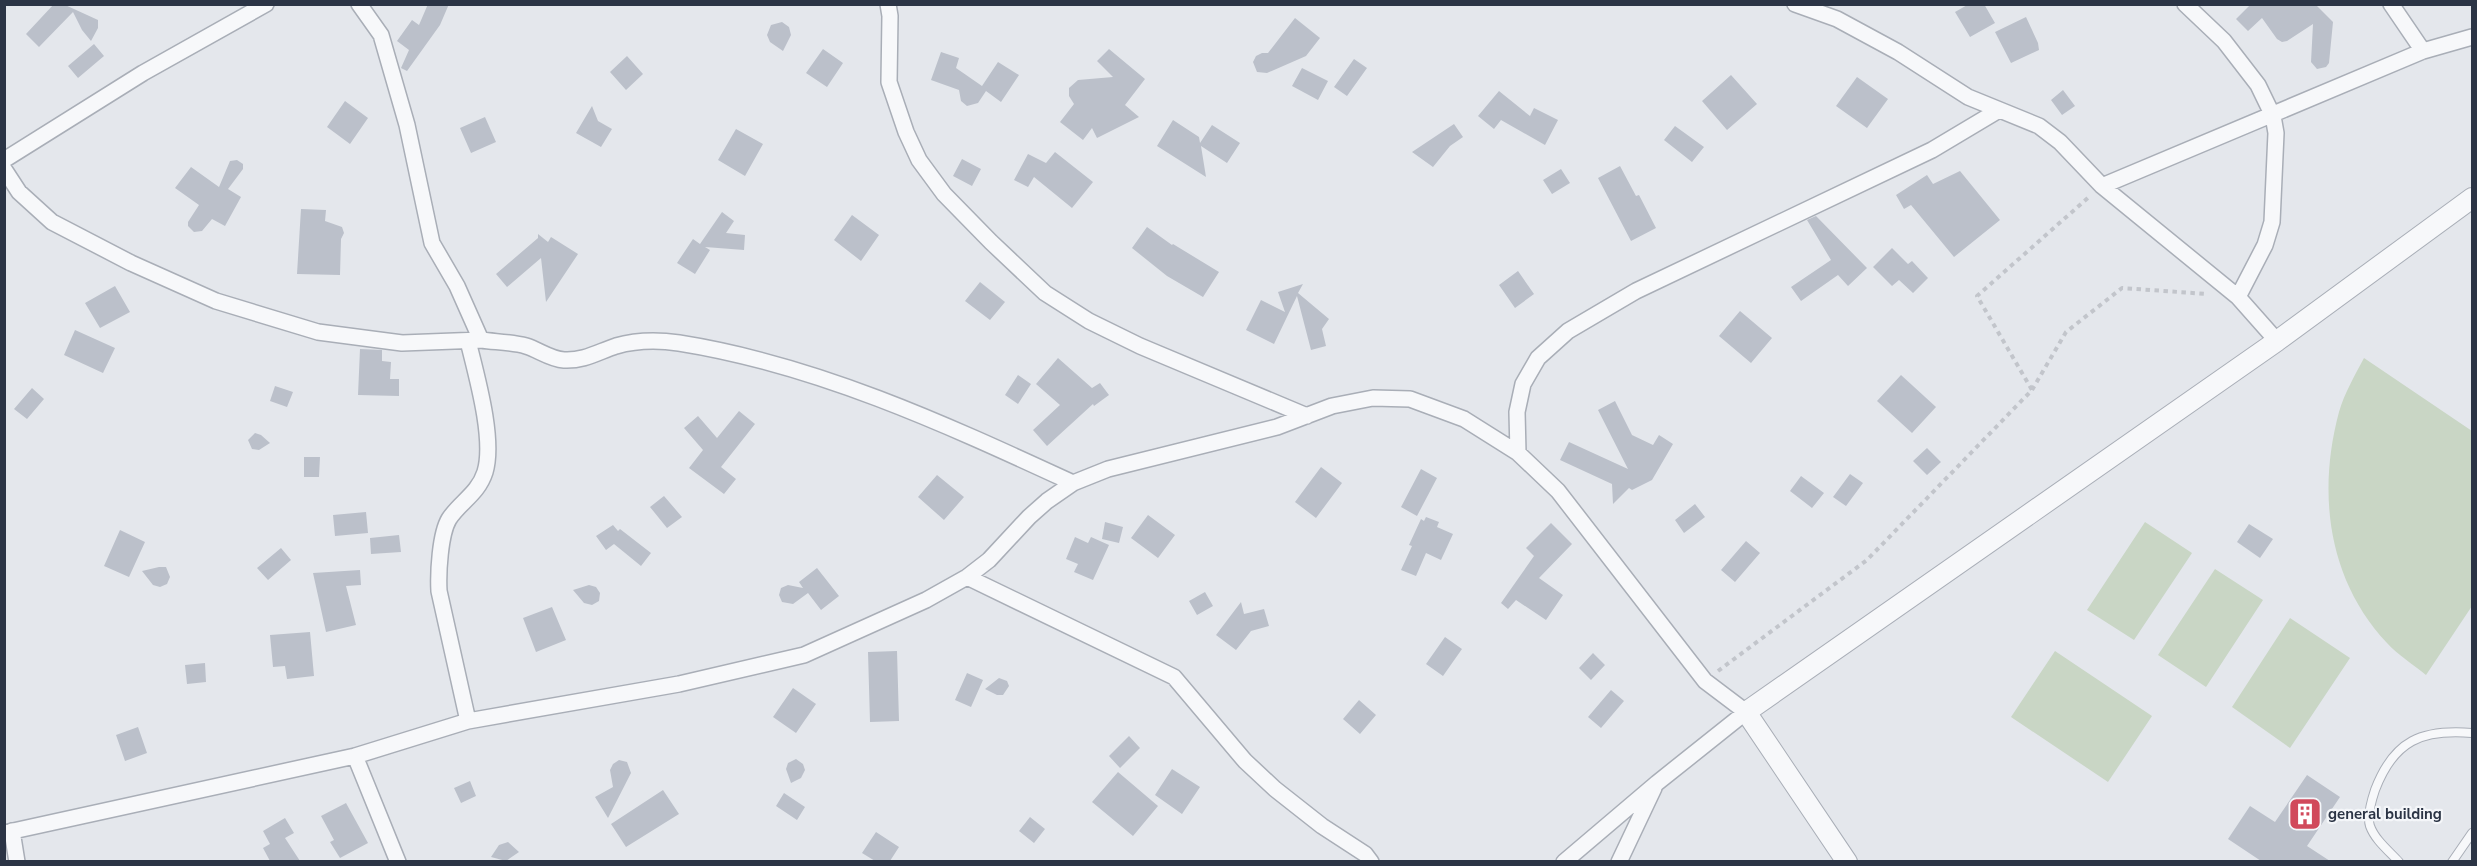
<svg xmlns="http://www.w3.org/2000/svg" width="2477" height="866" font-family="'Nunito Sans',sans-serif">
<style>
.green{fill:#c9d6c5}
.building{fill:#bbc0ca}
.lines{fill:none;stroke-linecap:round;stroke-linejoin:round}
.service-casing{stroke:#a9aeb7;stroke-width:10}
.minor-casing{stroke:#a9aeb7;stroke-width:18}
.tertiary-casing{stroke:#a9aeb7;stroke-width:22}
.path{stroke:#c2c5cb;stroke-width:4;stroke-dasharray:4.5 4.5;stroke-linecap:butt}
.service{stroke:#f7f8fa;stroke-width:8}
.minor{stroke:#f7f8fa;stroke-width:15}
.tertiary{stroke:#f7f8fa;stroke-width:20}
.labels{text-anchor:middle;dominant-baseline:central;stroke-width:4.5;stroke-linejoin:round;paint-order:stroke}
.poi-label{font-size:15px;font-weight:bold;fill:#2b3445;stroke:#f4f6f9;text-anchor:start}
</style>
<rect width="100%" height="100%" fill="#e4e7ec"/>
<path class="green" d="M2364,358L2472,431V606L2426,675C2414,665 2398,655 2387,643C2328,580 2317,494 2339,412C2344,394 2355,375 2364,358Z
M2145,522L2192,553L2134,640L2087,610Z
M2215,569L2263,600L2206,687L2158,655Z
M2290,618L2350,658L2290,748L2232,707Z
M2055,651L2152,716L2108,782L2011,717Z"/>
<path class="building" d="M54,4H63L98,20V28L91,41L82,30L73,12L39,47L26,34Z
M428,4H449L440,25L407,71L401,68L409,50L397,41L412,20L419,25Z
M1969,4H1984L1995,23L1970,37L1955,12Z
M2251,4H2315L2333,22L2329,63L2326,67L2317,69L2311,62L2313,24L2287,41L2282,42L2277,39L2262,18L2248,31L2236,19Z
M2026,17L2038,43L2039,50L2011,63L1995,32Z
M1295,18L1320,38L1306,56L1267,73L1257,72L1253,62L1256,56L1262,53H1268Z
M782,22L789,27L791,35L783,51L770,42L767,35L771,25Z
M94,44L104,56L78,78L68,66Z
M823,49L843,63L827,87L806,73Z
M1109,49L1145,79L1125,105L1139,117L1097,138L1092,128L1083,140L1060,122L1074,104L1069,96V88L1078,80L1113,77L1097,61Z
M941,52L959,58L956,68L982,86L998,62L1019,75L1001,102L986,91L978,103L967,106L961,101L959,90L931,80Z
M627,56L643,74L626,90L610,72Z
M1354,59L1367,68L1347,96L1334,87Z
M1302,68L1328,81L1318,100L1292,86Z
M1731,75L1757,104L1727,130L1702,101Z
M1857,77L1888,99L1867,128L1836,106Z
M2063,90L2075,106L2062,115L2051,100Z
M1499,91L1530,116L1534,108L1558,120L1545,145L1501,120L1494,129L1478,116Z
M345,101L368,118L350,144L327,127Z
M592,106L598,121L612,129L601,147L576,133Z
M485,117L496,142L471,153L460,128Z
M1173,120L1199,137L1200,143L1212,125L1240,143L1227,163L1201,146L1206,177L1157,146Z
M1454,124L1463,137L1450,146L1433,167L1412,152Z
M1675,126L1704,147L1692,162L1664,140Z
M736,129L763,144L745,176L718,160Z
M1055,152L1093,182L1072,208L1034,177L1028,187L1014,180L1028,154L1046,163Z
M962,159L981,169L972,186L953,176Z
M237,160L243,164V169L228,189L241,197L225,226L212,219L202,231L194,232L188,226V222L199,205L175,188L191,167L219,187L230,161Z
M1620,166L1636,196L1639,195L1656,228L1631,241L1598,178Z
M1561,169L1570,183L1552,194L1543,180Z
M1960,171L2000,220L1954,257L1911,205L1904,209L1896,195L1927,175L1933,184Z
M301,209L326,210L325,221L342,227L344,233L341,239L340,275L297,274Z
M722,212L734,221L726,233L745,235L744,250L705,247L710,250L695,274L677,263L693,239L700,244Z
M852,215L879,235L861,261L834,240Z
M1816,216L1867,268L1848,286L1838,275L1801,301L1791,287L1831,260L1807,220Z
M1147,227L1172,245L1173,244L1219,272L1203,297L1167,276L1132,248Z
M538,234L548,242L551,237L578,254L546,302L541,258L507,287L496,274L538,238Z
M1892,248L1908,264L1912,261L1928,278L1913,293L1899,280L1892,286L1873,267Z
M1518,271L1534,294L1515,308L1499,285Z
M980,282L1005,302L990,320L965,301Z
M1303,284L1298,293L1329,319L1322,329L1326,346L1311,350L1297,296L1274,344L1246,330L1261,300L1285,312L1278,292Z
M115,286L130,312L100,328L85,303Z
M1740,311L1772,338L1751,363L1719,336Z
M75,330L115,348L103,373L64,355Z
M360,349L382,350V361L391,362L390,379H399V396L358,395Z
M1058,358L1092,388L1100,383L1109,395L1094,406L1093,404L1047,446L1033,430L1060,405L1036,384Z
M1018,375L1031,384L1018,404L1005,395Z
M1901,375L1936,407L1912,433L1877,401Z
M275,386L293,392L287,407L270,401Z
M32,388L44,399L27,419L14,409Z
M1615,401L1632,435L1653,445L1659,435L1673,444L1652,480L1632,490L1629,488L1613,504L1612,484L1560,460L1569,442L1628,469L1598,410Z
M739,411L755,424L721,467L736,479L724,494L689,468L703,450L684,428L698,416L717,438Z
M255,433L261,435L270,443L259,450L252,449L248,440Z
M1927,448L1941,462L1927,475L1913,461Z
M304,457H320L319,477H304Z
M1321,467L1342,483L1316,518L1295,502Z
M1421,469L1437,478L1417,516L1401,507Z
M1850,474L1863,483L1846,506L1833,497Z
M937,475L964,497L944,520L918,497Z
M1801,476L1824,493L1812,508L1790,491Z
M664,496L682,517L667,528L650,507Z
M1695,504L1705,517L1684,533L1675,520Z
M366,512L368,533L335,536L333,515Z
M1148,515L1175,535L1158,558L1131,538Z
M1426,517L1439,522L1437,527L1453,534L1441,560L1426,553L1416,576L1401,570L1412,546L1409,545L1421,519L1424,521Z
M1105,522L1123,527L1119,543L1102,539Z
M1551,523L1572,544L1539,578L1563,595L1546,620L1516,600L1508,609L1501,603L1534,556L1526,548Z
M2249,524L2273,539L2260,558L2237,542Z
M613,525L618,531L620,529L651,553L641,566L614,544L606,550L596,536Z
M120,530L145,542L129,577L104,566Z
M399,535L401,552L371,554L370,538Z
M1075,537L1088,543L1091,537L1109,545L1093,580L1074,572L1078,564L1066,559Z
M1746,541L1760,553L1735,582L1721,570Z
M281,548L291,560L268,580L257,568Z
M159,567H166L170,577L167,584L160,587L153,585L142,571Z
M817,568L839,596L821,610L808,593L793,604L782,602L779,595L781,588L788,585L803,588L799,582Z
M360,570L361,585L346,586L356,625L326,632L313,573Z
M589,585L596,587L600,593L599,601L592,605L584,603L573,590Z
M1205,592L1213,606L1197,615L1189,601Z
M1241,602L1244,614L1264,609L1269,626L1251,631L1236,650L1216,635Z
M552,607L566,640L536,652L523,618Z
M310,632L314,676L287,679L285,666L273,667L270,635Z
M1445,637L1462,649L1443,676L1426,664Z
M897,651L899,721L870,722L868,652Z
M1593,653L1605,665L1591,680L1579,668Z
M205,663L206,682L187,684L185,665Z
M967,673L983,680L971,707L955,700Z
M999,678L1007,681L1009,686L1003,695H997L985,689Z
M793,688L816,704L796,733L773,717Z
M1611,690L1624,701L1601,728L1588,717Z
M1359,700L1376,715L1360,734L1343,719Z
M138,727L147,753L125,761L116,735Z
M1129,736L1140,748L1120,768L1109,756Z
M796,759L803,764L805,770L801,778L791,783L786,769L788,763Z
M619,760L627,762L631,773L608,818L595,797L613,787L610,770L613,764Z
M1172,769L1200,787L1182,814L1155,795Z
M1118,772L1158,806L1133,836L1092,802Z
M2307,775L2340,797L2307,846L2330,861H2261L2228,839L2250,806L2275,822Z
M470,781L476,796L461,803L454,788Z
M663,790L679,814L626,847L611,824Z
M784,793L805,807L797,820L776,806Z
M346,803L368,843L340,858L330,842L334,840L321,816Z
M1030,817L1045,829L1034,843L1019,831Z
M285,818L294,833L285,838L300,861H270L263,848L270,844L263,831Z
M876,832L899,847L890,861H875L862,853Z
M508,842L519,852L506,861L491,857L499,845Z"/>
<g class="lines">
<g class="service-casing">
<path id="service" d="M2399,862C2389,851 2375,840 2370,826C2367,817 2372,799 2375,790C2394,740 2422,729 2472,733
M2452,862L2472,833"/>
</g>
<g class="minor-casing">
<path id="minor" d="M359,4L381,35L407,125L432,243L457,286L481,340C495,342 512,342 526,346C539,350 550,359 564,360C584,361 598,352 616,346C637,340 658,340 679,343C818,365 947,425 1073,483
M888,4L890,16L889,82L906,132L919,160L944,194L991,242L1045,293L1089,321L1140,346L1307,416
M1795,4L1837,19L1898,52L1968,97L2039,126L2060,142L2102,186L2238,297L2277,341
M2185,4L2224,41L2258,85L2273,116L2276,133L2272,222L2265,245L2238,297
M2391,4L2423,51
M4,160L143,73L266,4
M4,169L19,192L52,222L131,263L216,301L318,332L402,343L481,340
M2102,186L2423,51L2472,37
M468,341C476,374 495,439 485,472C478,494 460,502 449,519C440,534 438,573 439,591L468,721
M1518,453L1517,412L1523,384L1538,358L1568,331L1636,291L1932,150L1999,110
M967,577L1174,677L1245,761L1275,789L1322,826L1365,854L1371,862
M355,756L398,862
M12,831L17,862
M4,833L355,756L468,721L679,684L804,655L926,600L967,577L989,560L1029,517L1047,501L1073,483L1108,469L1277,427L1332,406L1373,398L1410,399L1464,419L1518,453L1558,491L1705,681L1746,712L1657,783L1564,862
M1619,862L1654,788"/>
</g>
<g class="tertiary-casing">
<path id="tertiary" d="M1847,862L1746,712L2277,341L2472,198"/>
</g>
<path class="path" d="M2032,390L2066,332L2122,288L2207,294
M1718,671L1867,560L2032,390L1977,296L2090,196"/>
<use href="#service" class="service"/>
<use href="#minor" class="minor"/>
<use href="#tertiary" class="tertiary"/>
</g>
<defs>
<g id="building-square" transform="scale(1.725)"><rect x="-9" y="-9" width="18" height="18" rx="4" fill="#d1495b" stroke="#f4f6f9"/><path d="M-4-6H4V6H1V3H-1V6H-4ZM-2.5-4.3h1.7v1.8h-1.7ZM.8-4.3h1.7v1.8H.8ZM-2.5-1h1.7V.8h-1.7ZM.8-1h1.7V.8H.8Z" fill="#fff"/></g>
</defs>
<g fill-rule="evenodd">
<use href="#building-square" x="2305" y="814"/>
</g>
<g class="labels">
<g class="poi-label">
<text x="2328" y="814">general building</text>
</g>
</g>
<rect width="2477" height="866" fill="none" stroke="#2b3445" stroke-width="12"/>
</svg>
